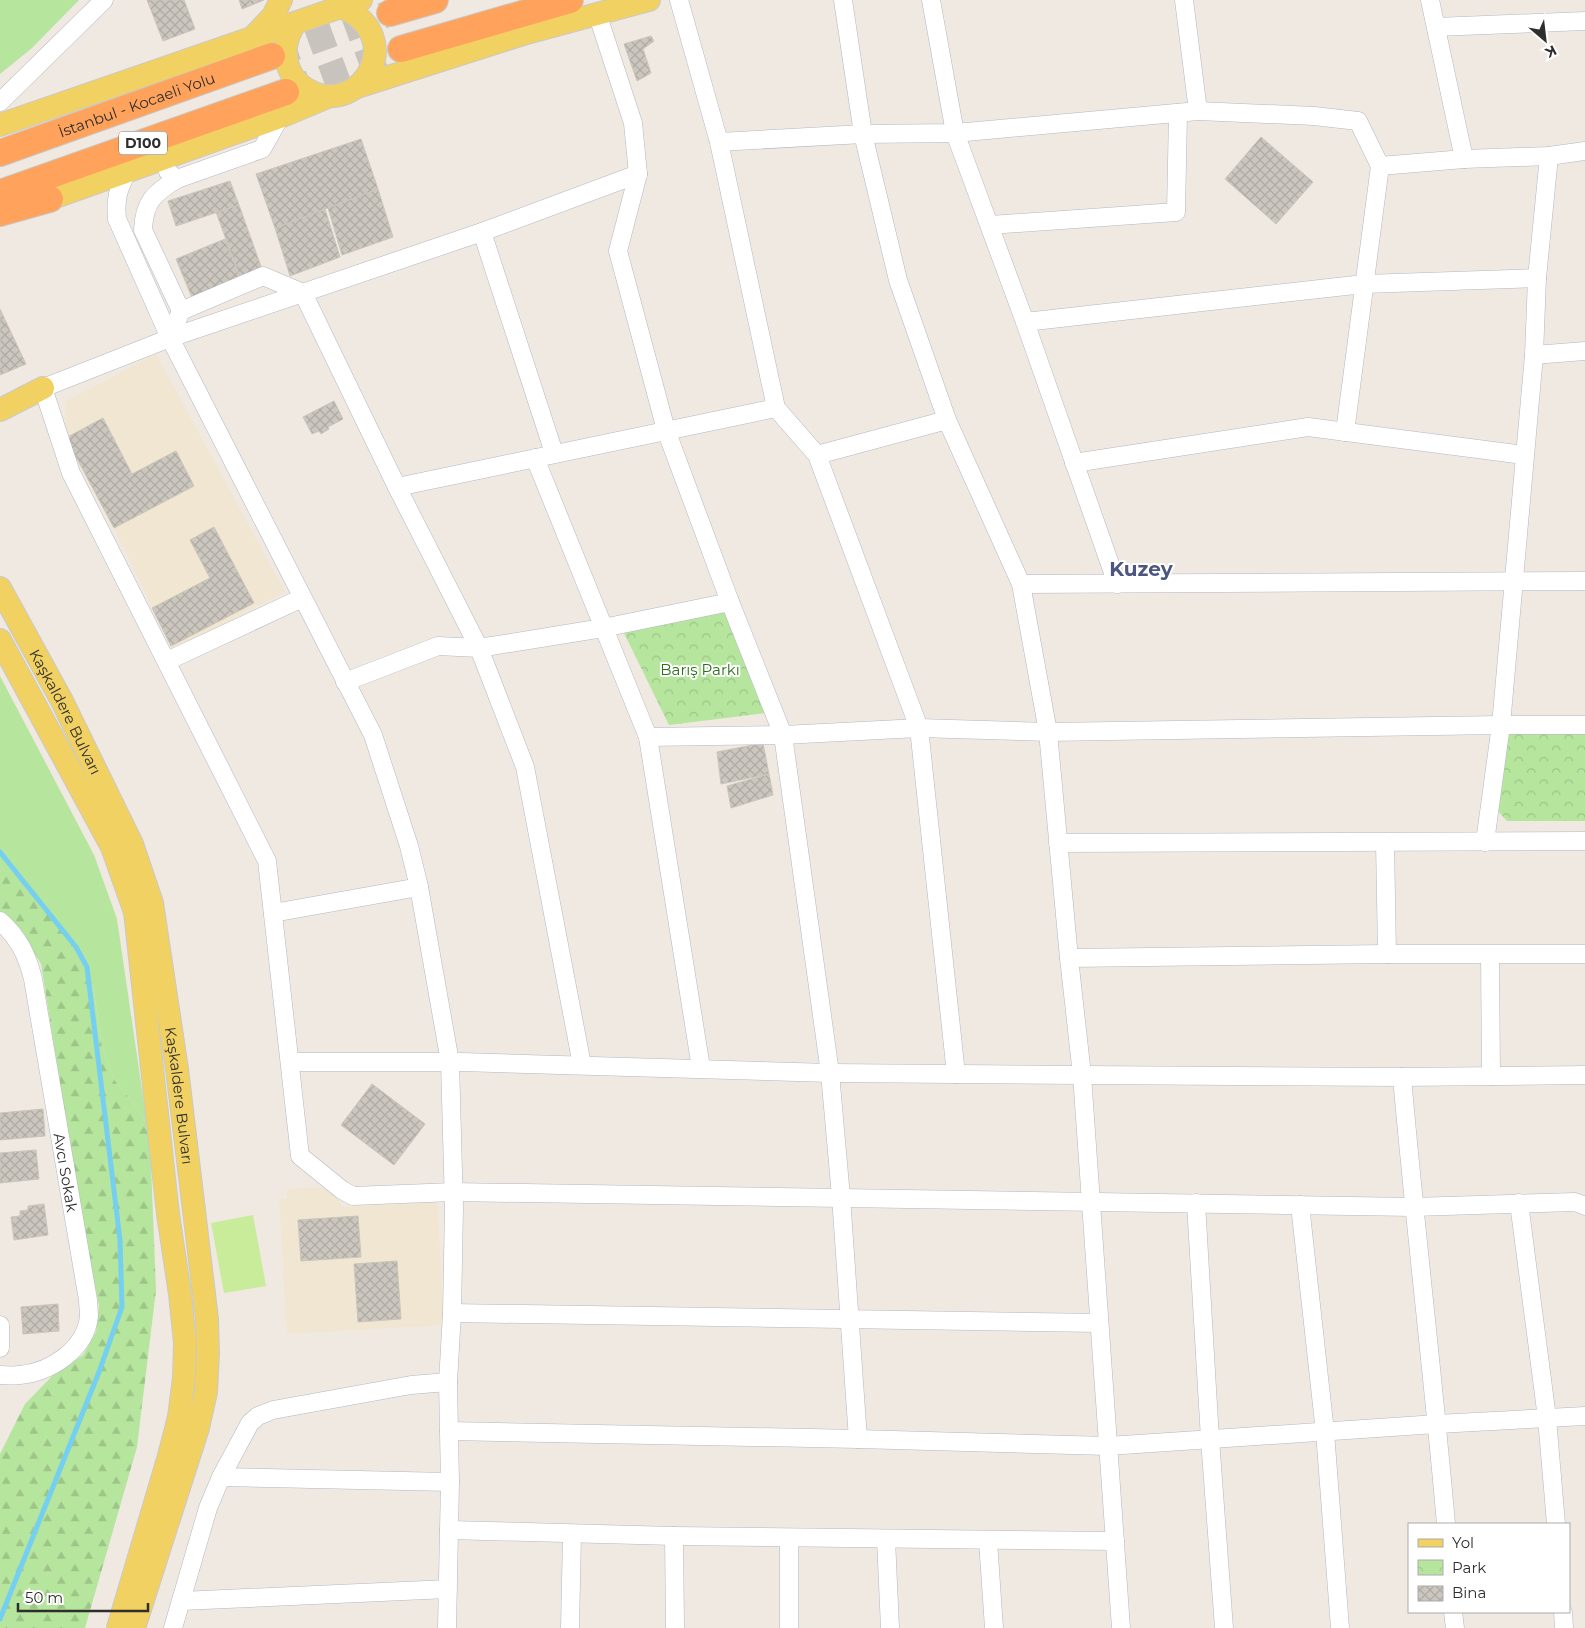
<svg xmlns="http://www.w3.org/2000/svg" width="1585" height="1628" font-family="Montserrat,sans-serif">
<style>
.education{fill:#f0e6d1}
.grass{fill:#b6e59e}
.forest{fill:url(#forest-firs)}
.park{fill:url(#park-crowns)}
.pitch{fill:#c9ec9a}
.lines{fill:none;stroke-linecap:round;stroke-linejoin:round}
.stream{stroke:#75cff0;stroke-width:5}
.building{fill:url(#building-cross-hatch);stroke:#cbc5ba}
.highway-tunnel{stroke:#c8c4bd;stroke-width:26;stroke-dasharray:26 13;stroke-linecap:butt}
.minor-casing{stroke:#b4b7c1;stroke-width:19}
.major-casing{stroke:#c9c9c9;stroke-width:24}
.highway-casing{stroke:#c9c9c9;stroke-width:28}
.minor{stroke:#fff;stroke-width:18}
.major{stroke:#f2d163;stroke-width:22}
.highway{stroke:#ffa35c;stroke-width:26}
.labels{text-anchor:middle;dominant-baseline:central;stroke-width:4;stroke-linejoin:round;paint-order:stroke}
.shield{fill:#fff;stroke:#6d6d6d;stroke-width:1}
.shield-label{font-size:14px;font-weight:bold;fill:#2e2e2e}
.street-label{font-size:15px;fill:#2e2e2e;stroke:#fff}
.park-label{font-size:15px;fill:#2c6e1b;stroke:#fff}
.district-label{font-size:20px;font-weight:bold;fill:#4d5680;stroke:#fff}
</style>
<defs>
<pattern id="forest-firs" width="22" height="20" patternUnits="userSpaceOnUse" patternTransform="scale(1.25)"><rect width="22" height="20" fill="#b6e59e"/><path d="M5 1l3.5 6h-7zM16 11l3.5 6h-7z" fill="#9dc588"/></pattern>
<pattern id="park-crowns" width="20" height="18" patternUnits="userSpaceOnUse" patternTransform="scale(1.25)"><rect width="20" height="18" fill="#b6e59e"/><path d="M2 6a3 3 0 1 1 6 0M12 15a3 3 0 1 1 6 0" fill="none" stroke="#9dc588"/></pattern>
<pattern id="building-cross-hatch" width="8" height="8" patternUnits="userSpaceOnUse" patternTransform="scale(1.25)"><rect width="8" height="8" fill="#cbc7bf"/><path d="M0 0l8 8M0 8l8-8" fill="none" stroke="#afaba4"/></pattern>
</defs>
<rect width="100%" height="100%" fill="#efe9e1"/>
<path class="education" d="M156,354L285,592L173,650L114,528L65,434L66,401Z
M328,1187L338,1195L342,1207L437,1201L444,1325L287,1334L279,1199H287V1189Z"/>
<path class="grass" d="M0,0H79L32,48L0,74Z
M0,676L94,855L117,919L147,1124L133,1102L115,1081L102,1047L95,998L89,971L76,947L0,852Z"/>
<path class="forest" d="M0,852L76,947L89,971L95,998L102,1047L115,1081L133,1102L147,1124L151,1165L156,1290L148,1356L137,1447L85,1628H0V1454L25,1404L56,1372L83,1355L96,1332L99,1305L85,1240L41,964L25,937L0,911Z"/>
<path class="park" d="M733,609L774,712L669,725L622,629Z
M1506,732L1585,733V821H1507L1497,810Z"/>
<path class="pitch" d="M253,1215L266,1286L224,1293L211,1223Z"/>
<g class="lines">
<path class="stream" d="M0,852L76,947L87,967L120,1240L122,1307L99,1372L0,1619"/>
</g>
<path class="building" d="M147,0H184L195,29L163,41Z
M239,0H264L242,9Z
M651,36L654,41L643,49L651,73L637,81L624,44Z
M1261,137L1313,182L1276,224L1225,179Z
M361,139L378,189L275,228L256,174Z
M230,181L239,205L176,226L168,201Z
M378,189L393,237L342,255L328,208Z
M239,205L263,272L241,280L216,212Z
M325,209L340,257L290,276L275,228Z
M225,239L241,280L193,300L176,259Z
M0,309L26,364L0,375Z
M334,401L343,419L328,427L329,429L321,434L319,431L312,434L303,417Z
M103,418L132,474L176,451L194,486L114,528L66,438Z
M214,527L254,603L171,646L152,608L210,578L190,540Z
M763,743L769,774L721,784L717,752Z
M769,774L773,795L731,808L727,786Z
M372,1084L425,1124L394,1165L341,1125Z
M43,1109L45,1136L0,1140V1113Z
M36,1150L39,1179L0,1183V1153Z
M44,1204L48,1235L14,1240L11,1217L20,1216V1211L28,1210V1206Z
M358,1216L361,1257L301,1261L298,1220Z
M397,1261L401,1319L358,1322L354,1264Z
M58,1304L59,1331L23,1334L21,1307Z"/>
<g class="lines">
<path class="highway-tunnel" d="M272,56L390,13
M286,92L401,49"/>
<g class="minor-casing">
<g id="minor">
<path d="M679,0L719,142L776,408L817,455L919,728L956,1074"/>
<path d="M843,0L863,134L898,280L947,420L1021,584L1048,732L1069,958L1082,1075L1121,1628"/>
<path d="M931,0L955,133L1025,322L1117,584"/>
<path d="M1184,0L1198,111"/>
<path d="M1430,0L1464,159"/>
<path d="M1436,27L1585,21"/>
<path d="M0,102L104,0"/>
<path d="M719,142L863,134L955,133L1198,111L1314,116L1358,121L1380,166L1345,432"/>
<path d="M1380,166L1464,159L1549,156L1585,151"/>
<path d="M127,172C118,190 115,199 117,219L170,338L43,388L71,473L267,861L300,1156L342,1190L353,1196L453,1192L1413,1207L1575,1202L1585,1206"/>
<path d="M168,172L177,179L262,149L280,117"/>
<path d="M638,174L618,251L666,430L730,602L783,735L830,1073L841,1197L858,1439"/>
<path d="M177,179C154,193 144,202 143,230L181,311"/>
<path d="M990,225L1176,212L1178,113"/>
<path d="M482,232L554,453"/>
<path d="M1025,322L1364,284L1537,278"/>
<path d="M170,338L482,232L638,174L633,123L597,13"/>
<path d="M1534,355L1585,351"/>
<path d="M817,455L947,420"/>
<path d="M535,458L648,737L701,1068"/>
<path d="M1074,463L1308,427L1524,455"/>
<path d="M397,487L776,408"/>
<path d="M1021,584L1585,581"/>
<path d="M167,661L302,598"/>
<path d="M345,682L438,646L479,648L603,628L730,602"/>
<path d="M648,737L783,735L919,728L1048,732L1501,725H1585"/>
<path d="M1385,842L1387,954"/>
<path d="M1485,842L1501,725L1534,355L1537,278L1549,156"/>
<path d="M1058,843L1585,841"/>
<path d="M273,913L419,887"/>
<path id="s1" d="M0,921C19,938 27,955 33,979L88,1300C88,1305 89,1311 89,1316C86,1349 51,1372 20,1375C13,1376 6,1375 0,1375"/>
<path d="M1490,955L1491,1076"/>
<path d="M1069,958L1387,954H1585"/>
<path d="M290,1062H461L830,1073L1082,1075L1402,1077L1585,1075"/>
<path d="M1402,1077C1415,1226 1433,1375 1446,1524"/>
<path d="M1196,1203L1210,1439L1224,1628"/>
<path d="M1519,1203L1547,1418L1556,1524"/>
<path d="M1300,1205L1325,1432L1340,1628"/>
<path d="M452,1313L1099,1323"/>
<path d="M0,1325V1348"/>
<path d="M449,1431L858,1439L1108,1446L1437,1424L1585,1416"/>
<path d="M221,1477L450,1482"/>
<path d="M449,1530L674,1536L1115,1541"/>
<path d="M674,1536L675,1628"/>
<path d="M789,1538V1628"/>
<path d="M886,1539L890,1628"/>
<path d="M988,1541L994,1628"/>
<path d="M181,1601L448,1589"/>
<path d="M1453,1612L1455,1628"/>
<path d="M1563,1612L1564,1628"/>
<path d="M173,1628L208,1508L221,1477L250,1423L258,1416L273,1410L411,1385L448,1382"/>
<path d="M447,1628L450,1482L448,1382L452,1313L454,1207L450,1062L419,887L409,846L373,735L170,338L181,311L263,276L303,293L397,487L479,648L525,767L582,1065"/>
<path d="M570,1628L572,1535"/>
</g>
</g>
<g class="major-casing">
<g id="major">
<path d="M295,23C285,40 282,55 291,73C295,81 302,87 310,91C360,117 410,37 341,7"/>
<path d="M255,35L273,16L281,0"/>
<path d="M357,87L523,34L649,0"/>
<path d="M0,125L361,0"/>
<path d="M33,205L280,117L330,96"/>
<path d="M0,410L43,388"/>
<path id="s2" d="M0,588L62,701L132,844L152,903L177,1069L207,1319L208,1353L206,1392L198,1428L134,1628"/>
<path d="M0,640L112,847L135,912L168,1214L180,1294L185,1343L184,1378L179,1417L169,1456L118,1628"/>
</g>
</g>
<g class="highway-casing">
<g id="highway">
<path d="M390,13L435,0"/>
<path d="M401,49L570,0"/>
<path id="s3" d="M0,153L272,56"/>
<path d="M0,193L286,92"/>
<path d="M0,213L50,199"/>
</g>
</g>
<use href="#minor" class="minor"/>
<use href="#major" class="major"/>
<use href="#highway" class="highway"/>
</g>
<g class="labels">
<rect class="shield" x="119" y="131.5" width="48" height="23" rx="4"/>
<g class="shield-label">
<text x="143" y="143">D100</text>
</g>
<g class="street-label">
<text stroke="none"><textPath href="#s3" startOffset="145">İstanbul - Kocaeli Yolu</textPath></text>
<text stroke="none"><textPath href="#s2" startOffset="140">Kaşkaldere Bulvarı</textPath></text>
<text stroke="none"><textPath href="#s2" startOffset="545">Kaşkaldere Bulvarı</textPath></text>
<text stroke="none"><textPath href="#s1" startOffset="264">Avcı Sokak</textPath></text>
</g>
<g class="park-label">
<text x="700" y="669">Barış Parkı</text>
</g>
<g class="district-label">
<text x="1141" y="569">Kuzey</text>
</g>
</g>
<rect x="1408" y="1523" width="162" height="90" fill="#ffffff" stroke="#ababab"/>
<rect x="1418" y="1539" width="25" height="8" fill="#f2d163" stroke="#ababab"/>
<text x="1452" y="1548" font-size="15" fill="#2e2e2e">Yol</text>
<rect x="1418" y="1560" width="25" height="15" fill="url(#park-crowns)" stroke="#ababab"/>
<text x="1452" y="1573" font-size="15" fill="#2e2e2e">Park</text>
<rect x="1418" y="1586" width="25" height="15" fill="url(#building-cross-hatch)" stroke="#ababab"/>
<text x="1452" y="1598" font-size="15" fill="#2e2e2e">Bina</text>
<g transform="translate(1545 40) rotate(152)" stroke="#ffffff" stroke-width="4" paint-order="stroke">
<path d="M0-4L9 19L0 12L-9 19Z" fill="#2e2e2e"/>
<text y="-8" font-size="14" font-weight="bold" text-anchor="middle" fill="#2e2e2e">K</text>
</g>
<path d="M18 1603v8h130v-8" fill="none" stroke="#2e2e2e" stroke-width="2.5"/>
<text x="25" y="1603" font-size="15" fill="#2e2e2e" stroke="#ffffff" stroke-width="4" paint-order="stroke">50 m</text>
</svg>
